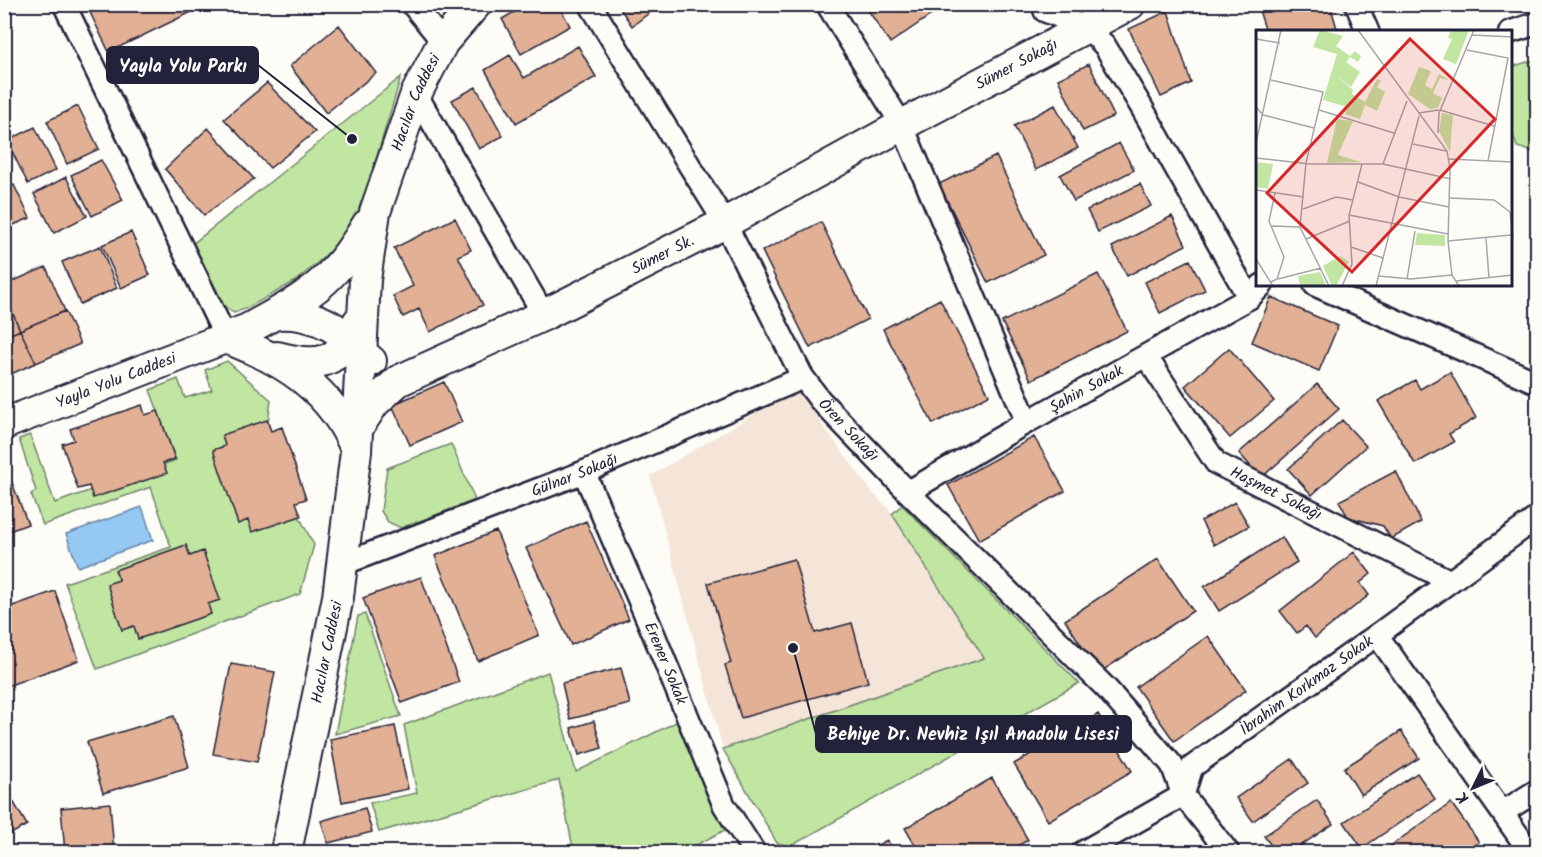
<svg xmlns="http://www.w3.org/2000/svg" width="1542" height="857" font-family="Kalam,sans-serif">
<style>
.built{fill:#f5e5d9}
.green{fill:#c0e6a1;stroke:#71846e;stroke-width:1.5}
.water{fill:#95c8f2;stroke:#6786a9;stroke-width:1.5}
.building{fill:#e2b094;stroke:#22223b;stroke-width:1.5}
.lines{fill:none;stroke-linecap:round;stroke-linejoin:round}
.street-casing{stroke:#22223b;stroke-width:26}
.secondary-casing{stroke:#22223b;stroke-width:34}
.street{stroke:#fdfcf7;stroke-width:21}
.secondary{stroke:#fdfcf7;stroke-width:30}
.labels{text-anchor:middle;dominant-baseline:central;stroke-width:4.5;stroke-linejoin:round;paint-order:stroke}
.street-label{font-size:16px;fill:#22223b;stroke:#fdfcf7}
.inset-road{fill:none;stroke:#a5a5ac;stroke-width:1.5}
.view{fill:#d62828;fill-opacity:0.15;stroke:#d62828;stroke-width:3}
.inset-edge{fill:none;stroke:#22223b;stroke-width:3}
.leader{fill:none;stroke:#22223b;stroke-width:2}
.callout-dot{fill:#22223b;stroke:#fdfcf7;stroke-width:2}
.callout{fill:#22223b;stroke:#22223b;stroke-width:2}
.callout-label{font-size:18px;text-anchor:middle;font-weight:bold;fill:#fff}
</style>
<rect width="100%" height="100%" fill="#fdfcf7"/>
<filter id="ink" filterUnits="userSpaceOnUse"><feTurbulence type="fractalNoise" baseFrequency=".0167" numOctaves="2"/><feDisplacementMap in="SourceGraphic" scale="12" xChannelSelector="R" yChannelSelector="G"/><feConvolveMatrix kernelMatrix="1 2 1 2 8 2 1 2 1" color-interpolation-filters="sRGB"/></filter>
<g filter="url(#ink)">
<path class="built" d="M796,389L872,492L888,508L984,658L723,749L650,476Z"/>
<path class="green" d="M1537,59H1538L1537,153L1517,147L1511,128V67Z
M401,77L363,202L346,236L315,265L294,282L247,308L234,313C213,303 200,266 190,246Z
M227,361L271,400L268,423L300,518L314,545L300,594L97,669L65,583L171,547L151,487L43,525L31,494L36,491L19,439L30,435L55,503L176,460L150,390L178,379L185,398L212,390L205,370Z
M451,444L475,500L401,528L388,522L381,511L387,468Z
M902,505L1079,683L791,846L777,843L723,749L984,658L892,514Z
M365,614L401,716L335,734L358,616Z
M548,672L576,772L676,722L727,829L683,852H574L559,780L379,832L370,803L417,793L404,725Z"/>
<path class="water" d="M142,507L153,540L78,567L66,534Z"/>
<path class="building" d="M86,4H208L109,52Z
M528,4H558L570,26L521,54L502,19Z
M617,4H661L632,26Z
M864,4H947L890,43Z
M1257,4H1330L1338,32H1266Z
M1168,11L1191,83L1161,97L1129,29Z
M339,25L376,73L326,113L290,66Z
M578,46L596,77L516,123L485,70L510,55L524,78Z
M1089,64L1114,116L1083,131L1058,79Z
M267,83L315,132L270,168L224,119Z
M476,87L503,136L479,149L452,100Z
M1055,105L1078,148L1036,170L1014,126Z
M78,106L99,149L67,164L47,121Z
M35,127L56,170L28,184L7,141Z
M208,128L254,179L204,215L165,169Z
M1119,143L1134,170L1074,201L1060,175Z
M996,156L1044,255L988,283L939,184Z
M101,160L123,200L92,216L71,175Z
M66,177L87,216L54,233L34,194Z
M1140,184L1151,206L1098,232L1087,210Z
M14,185L30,218L4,229V189Z
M1172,216L1186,245L1127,276L1112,247Z
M455,218L471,250L458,256L483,305L430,332L419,309L403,317L393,296L413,286L394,248Z
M821,222L868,319L810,348L762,251Z
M131,232L150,275L121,288L102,245Z
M100,246L117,288L80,304L62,262Z
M1190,260L1205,290L1160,313L1145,282Z
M46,267L65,311L20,330L4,293V285Z
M1098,274L1127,331L1031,380L1002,322Z
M4,293L20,330L4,337Z
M1271,297L1338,326L1319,371L1252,342Z
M940,299L989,395L933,424L883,329Z
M65,311L80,344L36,363L20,330Z
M20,330L36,363L4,377V337Z
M1229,348L1274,401L1230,438L1185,386Z
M1450,372L1476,418L1449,434L1454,442L1415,464L1378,401L1415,380L1420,389Z
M444,382L462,422L410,445L392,405Z
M1317,384L1339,409L1261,478L1239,453Z
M142,405L145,415L158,411L175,459L163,463L167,473L93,498L89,486L78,489L62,444L74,440L70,429Z
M267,420L271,431L282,427L306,499L296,502L301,516L252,532L248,520L238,524L213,450L225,446L222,435Z
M1342,420L1366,446L1312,495L1288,469Z
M1034,437L1065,491L979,540L948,485Z
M4,462L28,524L4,533Z
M1396,471L1421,522L1391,539L1383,526L1348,517L1339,501Z
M1235,502L1249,526L1214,545L1201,521Z
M586,521L629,619L571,645L526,548Z
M496,531L539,635L478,661L435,556Z
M1282,537L1297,562L1219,611L1204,587Z
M186,545L190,556L203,551L220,600L208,604L211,614L138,639L134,626L122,630L107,584L119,580L115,570Z
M1354,552L1371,574L1360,583L1369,595L1315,638L1306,626L1297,633L1280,611Z
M794,559L815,633L852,623L868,682L741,718L725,665L731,663L708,583Z
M1158,559L1193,611L1099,673L1065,620Z
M421,577L459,682L402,703L363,598Z
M55,591L79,660L7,686L4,679V609Z
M1208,636L1246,690L1174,741L1136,687Z
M231,664L275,672L257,762L213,754Z
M621,668L630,704L570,719L562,683Z
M1098,714L1132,771L1048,821L1014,764Z
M174,716L189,767L103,793L87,742Z
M594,721L602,748L579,755L571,728Z
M395,726L408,789L342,802L330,739Z
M1401,731L1419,758L1361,795L1344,768Z
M1292,759L1308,783L1253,821L1236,798Z
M1417,773L1435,799L1362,848L1344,822Z
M992,778L1028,840L1006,852H919L905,828Z
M4,786L27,825L4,838Z
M1317,800L1333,824L1291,852H1276L1264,836Z
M110,803L114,852H65L61,808Z
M1451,803L1479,842L1464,852H1382Z
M365,808L372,832L328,843L321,821Z
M887,840L895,852H865Z"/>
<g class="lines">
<g class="street-casing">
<g id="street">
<path d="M64,4L226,338"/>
<path d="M412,4L443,42"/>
<path id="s1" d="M590,4L725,223L802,376L820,400L908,492L1106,688L1172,765L1183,795L1228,852"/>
<path d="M827,4L902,125L1027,422"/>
<path d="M1043,4L1045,11L1088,28L1105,46L1142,108L1249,298"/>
<path d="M1356,4L1368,32"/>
<path d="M1510,32L1538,23"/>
<path d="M416,94L544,315"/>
<path d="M1315,285L1538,383"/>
<path id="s2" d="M1146,356L1216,463L1450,581"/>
<path id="s3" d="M584,472L652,630L724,805L754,852"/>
<path id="s4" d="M908,492L1027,422L1249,298L1262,285"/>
<path id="s5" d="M343,564L584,472L793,382L802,376"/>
<path d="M1377,635L1530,852"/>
<path d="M1503,812L1538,790"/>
<path id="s6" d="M1083,852L1183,795L1192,767L1377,635L1538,517"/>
</g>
</g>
<g class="secondary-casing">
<g id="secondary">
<path d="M276,314C304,312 330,321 350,341C357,348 363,355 371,361"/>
<path d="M226,338C285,360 331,389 356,449"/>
<path d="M277,357C320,368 338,365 358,322"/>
<path id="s7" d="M4,424L248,329C276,313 308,298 331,274C346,259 357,242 367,225"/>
<path id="s8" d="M357,429L374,403L398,381L544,315L725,223L902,125L1130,4"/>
<path id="s9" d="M286,852L338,597L356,451L365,280L375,212L416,94L443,42L476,4"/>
</g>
</g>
<use href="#street" class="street"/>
<use href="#secondary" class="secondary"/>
</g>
</g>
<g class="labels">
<g class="street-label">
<text stroke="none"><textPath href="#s8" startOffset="759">Sümer Sokağı</textPath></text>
<text stroke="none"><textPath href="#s9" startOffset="764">Hacılar Caddesi</textPath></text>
<text stroke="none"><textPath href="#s8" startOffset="357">Sümer Sk.</textPath></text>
<text stroke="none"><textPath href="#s7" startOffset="120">Yayla Yolu Caddesi</textPath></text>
<text stroke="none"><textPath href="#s4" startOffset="206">Şahin Sokak</textPath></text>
<text stroke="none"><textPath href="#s1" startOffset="500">Ören Sokağı</textPath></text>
<text stroke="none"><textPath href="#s5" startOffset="248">Gülnar Sokağı</textPath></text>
<text stroke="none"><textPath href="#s2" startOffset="195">Haşmet Sokağı</textPath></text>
<text stroke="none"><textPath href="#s9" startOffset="204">Hacılar Caddesi</textPath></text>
<text stroke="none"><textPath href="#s3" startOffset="208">Erener Sokak</textPath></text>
<text stroke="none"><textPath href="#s6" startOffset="285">İbrahim Korkmaz Sokak</textPath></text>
</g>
</g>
<g transform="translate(1256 30)">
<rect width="256" height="256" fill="#fdfcf7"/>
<path d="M64,0L87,6L80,16L94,26L99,21L105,26L102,32L94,27L90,32L104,42L95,57L80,46L97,60L96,64L109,72L121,49L125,51L121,57L129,62L121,81L109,75L104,89L89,84L91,77L67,70L81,24L57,17ZM195,0H213L200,34L187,29L196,9L192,8ZM163,37L175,41L169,55L176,59L183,44L193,50L184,48L177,63L186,68L182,78L174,79L152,64ZM186,83L197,85L194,122L183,101ZM81,89L97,91L82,125L105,132L71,133ZM0,132L17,134L12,159L0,157ZM161,203L189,205V216L159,215ZM84,226L93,232L80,256H76L67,236ZM64,242L70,256H44L42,246Z" fill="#c0e6a1"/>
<path class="inset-road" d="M102,0L191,121L194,139L192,211L196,245L203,256M216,5L257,7M0,9L24,13M211,20L252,28L232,131M15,50L67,62L50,133L44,197L73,256M0,77L7,85L58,98M63,80L138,103M184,80L238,96M162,83L183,80M182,103L183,83L218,0M0,113L25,0M157,114L190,121M0,128L54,134H127L195,149M193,129L257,132M127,134L151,71M102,152L143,167L193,177M0,160L48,167M194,168L238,170L254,182M47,179L80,167L97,170M254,182L257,209M93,185L192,204M16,196L44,197M230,208L233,248M50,209L94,191M192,211L255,205M95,217L127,228M0,229L17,256M123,246L155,249L196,245M22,249L65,238M151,249L159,201M200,251L257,245M15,252L21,249L28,227L13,191L19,163M86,256L96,234L93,185L106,134M120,256L163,86"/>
<path class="view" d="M154,9L239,89L96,242L11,163Z"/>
<rect width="256" height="256" class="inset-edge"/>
</g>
<path class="leader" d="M352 139L258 65M793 648L816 734"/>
<g class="callout-dot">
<circle cx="352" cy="139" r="6"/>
<circle cx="793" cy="648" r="6"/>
</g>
<g class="callout">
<rect x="107" y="47" width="151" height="36" rx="6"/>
<rect x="816" y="716" width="315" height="36" rx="6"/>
</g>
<g class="callout-label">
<text x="183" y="72">Yayla Yolu Parkı</text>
<text x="973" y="740">Behiye Dr. Nevhiz Işıl Anadolu Lisesi</text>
</g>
<rect width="1542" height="857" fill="none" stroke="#fdfcf7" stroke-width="24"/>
<rect x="12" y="12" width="1518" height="833" fill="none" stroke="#22223b" stroke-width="2" filter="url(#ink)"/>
<g transform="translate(1473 788) rotate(227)" stroke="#fdfcf7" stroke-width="4.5" paint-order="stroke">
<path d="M0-4.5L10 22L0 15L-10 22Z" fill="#22223b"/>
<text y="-9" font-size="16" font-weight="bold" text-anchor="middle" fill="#22223b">K</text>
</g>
</svg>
